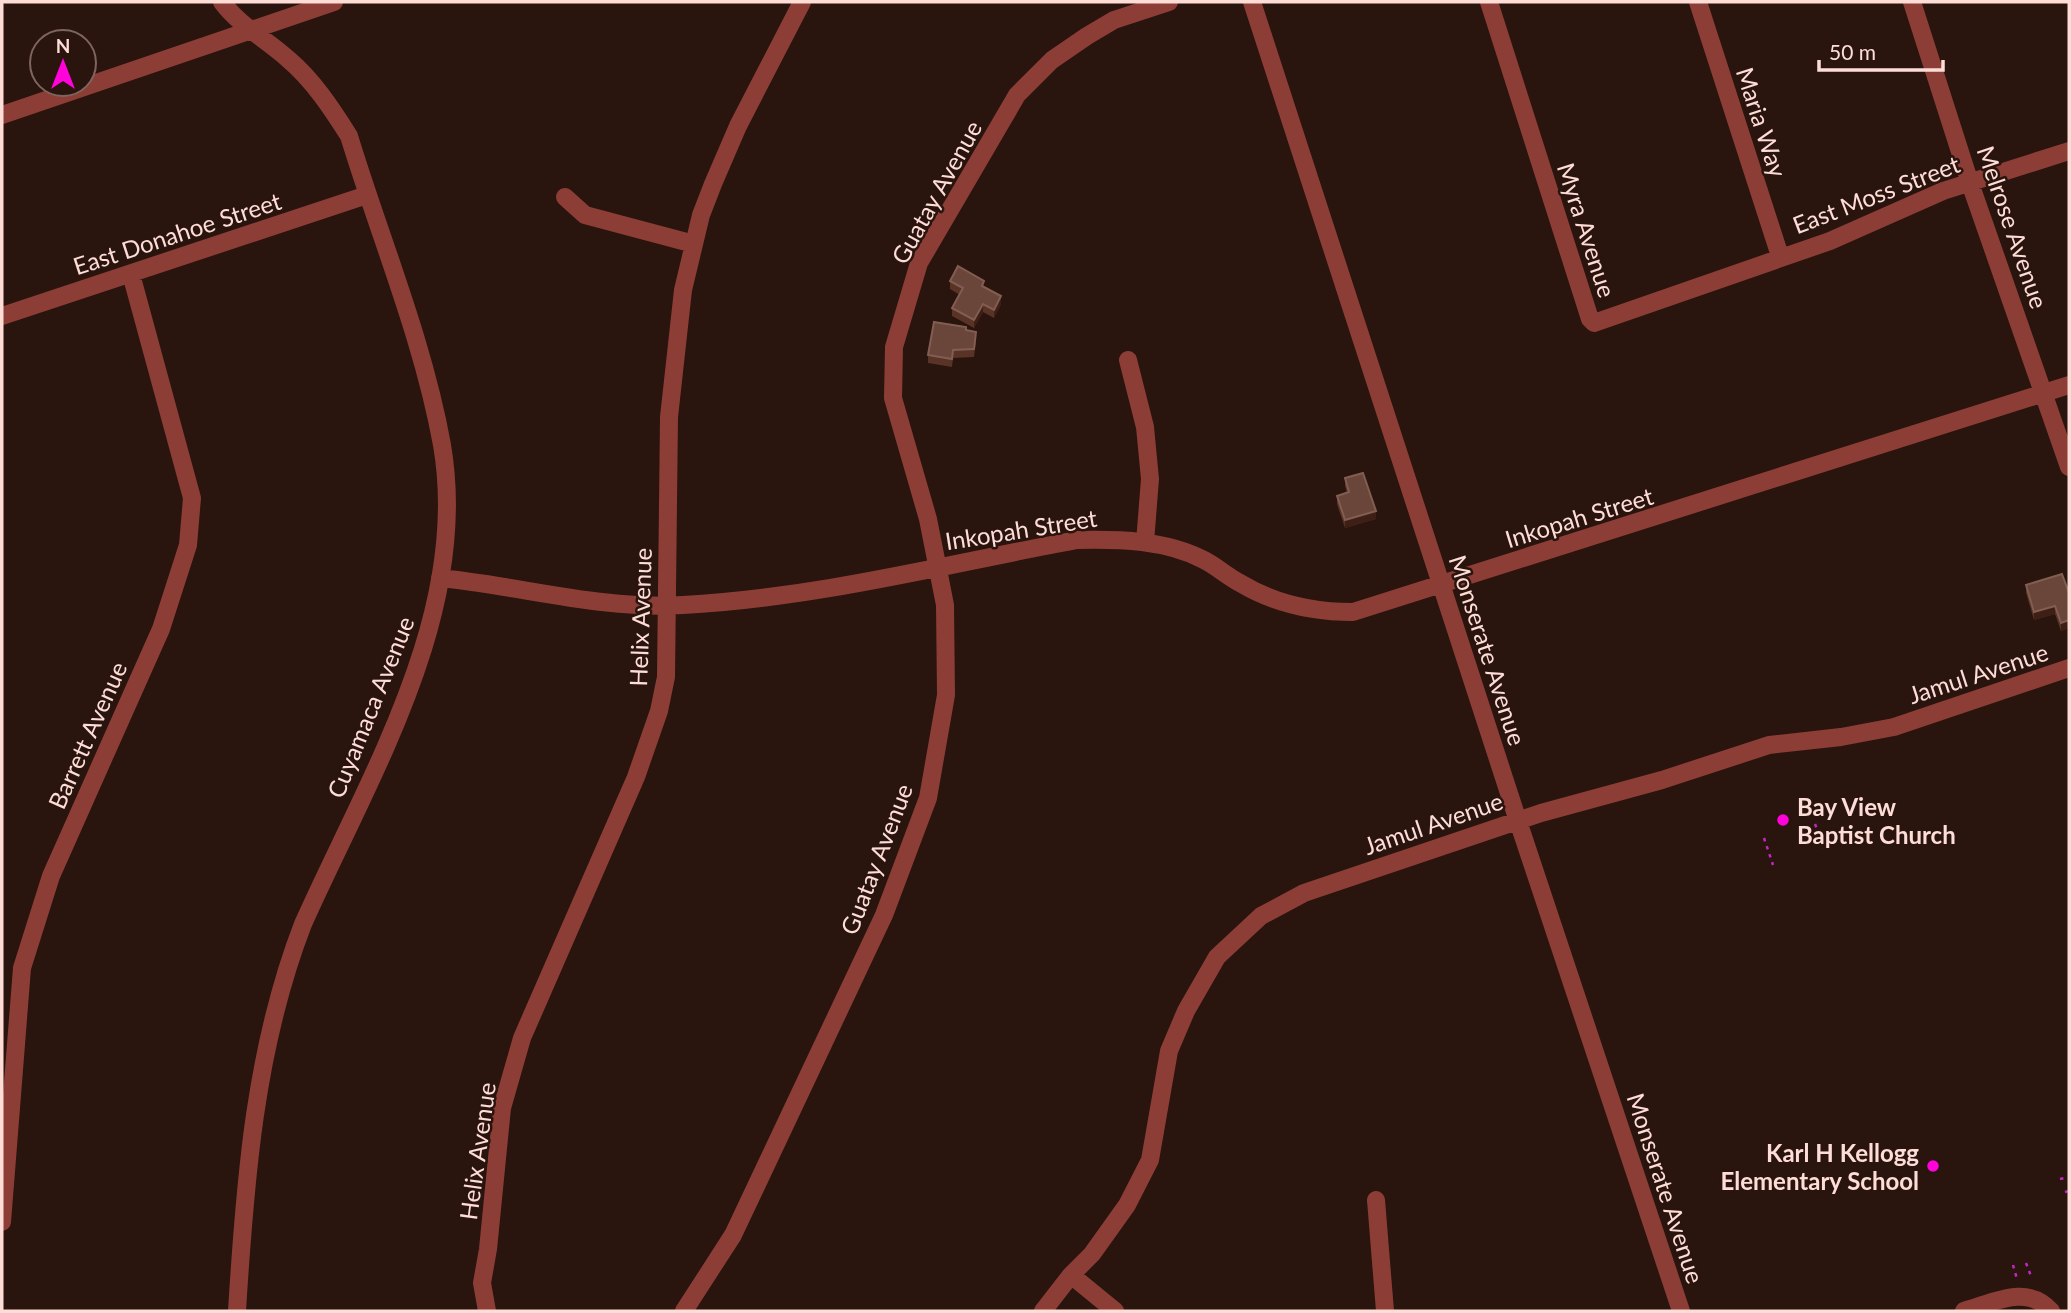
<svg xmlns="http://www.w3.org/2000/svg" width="2071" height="1313" font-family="Lato,sans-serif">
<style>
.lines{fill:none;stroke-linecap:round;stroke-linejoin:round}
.path{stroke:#c127c3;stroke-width:2.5;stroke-dasharray:3.5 5;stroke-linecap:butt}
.minor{stroke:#8c3d36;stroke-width:18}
.wall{fill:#593326}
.shaded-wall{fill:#3e1f15}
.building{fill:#6a4539;stroke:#825d52;stroke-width:2}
.poi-dot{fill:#ff03da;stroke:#29140e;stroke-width:2.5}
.labels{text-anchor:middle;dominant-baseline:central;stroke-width:5;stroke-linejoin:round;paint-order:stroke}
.street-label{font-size:24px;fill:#ffddd7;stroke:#29140e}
.poi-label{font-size:24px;font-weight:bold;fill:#ffddd7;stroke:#29140e;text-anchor:start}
</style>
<rect width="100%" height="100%" fill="#29140e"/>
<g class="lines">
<path class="path" d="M1815,824L1824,848
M1764,838L1773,865
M2060,1179L2069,1177
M2065,1192L2069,1191
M2026,1263L2031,1276
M2013,1265L2017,1279"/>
<path class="minor" d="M222,2C240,26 266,39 288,59C313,80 332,109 349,136C380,238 423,339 442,445C471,613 369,776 303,924C255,1048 245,1180 237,1311
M1252,2L1518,821L1681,1311
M1489,2L1590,319L1594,323L1830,241L1943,191L2069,151
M1698,2L1780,256
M1912,2L1970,183L2069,467
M2,115L334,2
M565,197L585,215L694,244
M2,316L367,195
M1128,360L1145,427L1150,479L1145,542
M440,578C521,586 601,610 683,605C816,598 947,564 1077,540C1119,539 1166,540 1204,560C1216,566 1227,576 1240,583C1275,604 1313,612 1353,612L2069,385
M1376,1200L1385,1311
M2,1222L22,968L51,876L161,629L188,545L192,498L131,274
M1071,1275L1115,1311
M487,1311L482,1283L488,1249L502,1108L522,1038L636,777L659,711L666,677L669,417L683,290L701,215L713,184L738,126L802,2
M684,1311L733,1235L884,915L928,798L946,695L945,605L928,519L893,398L894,347L919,263L1017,95L1052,60L1087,36L1114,20L1169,2
M1043,1311L1071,1275L1092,1254L1127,1205L1150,1160L1169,1051L1186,1011L1217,957L1261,916L1304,893L1541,813L1662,780L1769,745L1841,737L1894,727L2069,668
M1964,1311C1995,1302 2027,1284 2051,1311"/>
</g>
<path class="wall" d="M950,281L984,287L1001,304L994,318L983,312L974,328L952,316V308L960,295L950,289Z
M966,330L976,340L974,357L953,358L952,367L928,363V355Z
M1345,478L1376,519L1345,528L1337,504V496L1347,493L1345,486Z
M2026,585L2069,593V628L2061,631L2055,614L2034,620L2026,593Z"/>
<path class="shaded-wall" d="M1001,296V304L994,318V310Z
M983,304V312L974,328V320Z
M1376,511V519L1345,528V520Z
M2055,606V614L2034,620V612Z
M2069,620V628L2061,631V623Z"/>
<path class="building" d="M958,266L984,281L982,286L1001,296L994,310L983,304L974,320L952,308L963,288L950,281Z
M934,322L966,327V330L976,332L974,349L953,350L952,359L928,355Z
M1363,473L1376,511L1345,520L1337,496L1349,492L1345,478Z
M2062,574L2069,593V620L2061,623L2055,606L2034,612L2026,585Z"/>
<g class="poi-dot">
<circle cx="1783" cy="820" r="7"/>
<circle cx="1933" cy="1166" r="7"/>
</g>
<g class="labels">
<g class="street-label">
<text transform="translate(1762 122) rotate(72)">Maria Way</text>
<text transform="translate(936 192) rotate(-61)">Guatay Avenue</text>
<text transform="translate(1876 194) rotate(-21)">East Moss Street</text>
<text transform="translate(2013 227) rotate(71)">Melrose Avenue</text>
<text transform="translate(1587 230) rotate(72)">Myra Avenue</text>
<text transform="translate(177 233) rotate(-18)">East Donahoe Street</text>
<text transform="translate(1579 517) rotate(-17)">Inkopah Street</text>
<text transform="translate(1021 529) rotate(-9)">Inkopah Street</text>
<text transform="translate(640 617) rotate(-88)">Helix Avenue</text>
<text transform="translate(1488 650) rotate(72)">Monserate Avenue</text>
<text transform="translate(1978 673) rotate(-18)">Jamul Avenue</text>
<text transform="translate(370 707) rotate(-68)">Cuyamaca Avenue</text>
<text transform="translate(87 735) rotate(-66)">Barrett Avenue</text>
<text transform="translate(1433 823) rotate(-19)">Jamul Avenue</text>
<text transform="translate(876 859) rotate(-69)">Guatay Avenue</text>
<text transform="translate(477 1151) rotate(-82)">Helix Avenue</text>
<text transform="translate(1666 1188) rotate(72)">Monserate Avenue</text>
</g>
<g class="poi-label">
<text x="1797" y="806">Bay View<tspan x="1797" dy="28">Baptist Church</tspan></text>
<text x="1919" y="1152" text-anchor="end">Karl H Kellogg<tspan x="1919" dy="28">Elementary School</tspan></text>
</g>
</g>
<rect width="2071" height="1313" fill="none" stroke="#ffddd7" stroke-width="7"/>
<g transform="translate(63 63)"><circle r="33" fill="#29140e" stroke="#7f645e" stroke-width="2"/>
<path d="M0-5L12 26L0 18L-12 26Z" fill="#ff03da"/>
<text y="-10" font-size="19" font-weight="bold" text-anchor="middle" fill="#ffddd7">N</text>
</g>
<path d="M1819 60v10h124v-10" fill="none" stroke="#ffddd7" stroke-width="3.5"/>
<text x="1829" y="60" font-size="21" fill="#ffddd7" stroke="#29140e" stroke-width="5" paint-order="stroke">50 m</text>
</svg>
